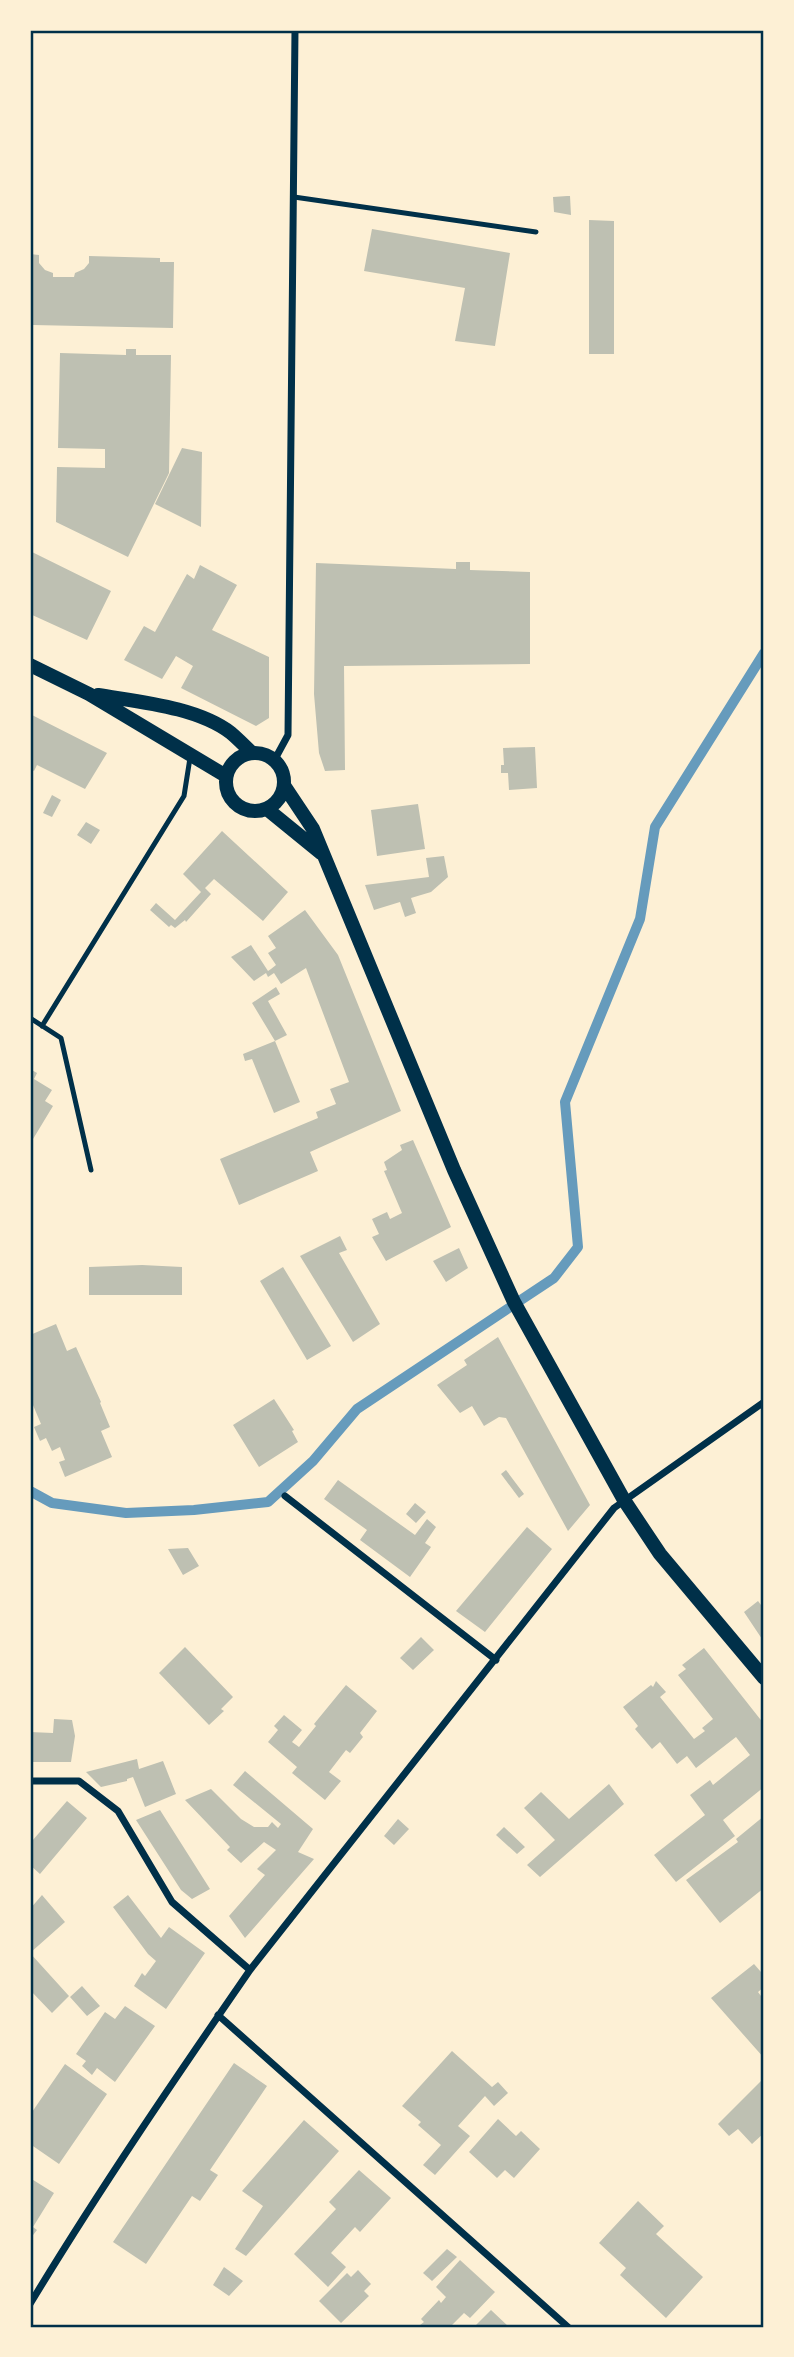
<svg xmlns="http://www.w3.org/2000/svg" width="794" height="2357" font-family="'Zilla Slab',serif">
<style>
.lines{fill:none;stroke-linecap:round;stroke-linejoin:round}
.stream{stroke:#669bbc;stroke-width:10}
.building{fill:#bec0b2}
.service{stroke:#003049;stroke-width:5}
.minor{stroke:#003049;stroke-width:7}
.secondary{stroke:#003049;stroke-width:14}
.neatline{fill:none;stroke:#003049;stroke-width:2.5}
</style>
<rect width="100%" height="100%" fill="#fdf0d5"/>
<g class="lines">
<path class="stream" d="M30,1491L52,1503L126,1513L194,1510L268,1502L313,1461L357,1409L554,1278L578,1247L565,1102L640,919L655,827L764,653"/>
</g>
<path class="building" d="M567,196H570L571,215L554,212L553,197Z
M589,220L614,221V354H589Z
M372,229L510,253L495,346L455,341L465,288L364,271Z
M30,254L39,255V263L45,270L53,273V277H74L75,273L84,269L89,263V256L160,258V262H174L173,328L33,325L32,366H30Z
M126,349H136V355H171L169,473L128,557L56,522L57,467L105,468V449L58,448L60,353L126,355Z
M182,448L202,452L201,527L155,504Z
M30,551L111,591L87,640L30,614Z
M456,562H470V570L530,572V664L344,666L345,770L325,771L319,753L314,694L316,563L456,569Z
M200,565L237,585L212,630L269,657V718L256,726L181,688L193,666L176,656L162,679L124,660L144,626L155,632L187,574L194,579Z
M30,714L107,753L85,789L37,765L34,771L30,769Z
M535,747L537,788L509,790L508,773H501V765H504L503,748Z
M52,795L61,800L52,817L43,813Z
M418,804L425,849L377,856L371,810Z
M86,822L100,830L91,844L77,835Z
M222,831L288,892L263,921L214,879L205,888L211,894L186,922L185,920L175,928L171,925L169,927L150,910L156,903L175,920L201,892L183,874Z
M444,856L448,877L431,892L411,898L416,913L405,917L400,902L374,910L365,885L429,877L426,858Z
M305,910L338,955L401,1111L310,1152L318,1171L239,1205L220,1159L318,1118L316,1112L336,1104L330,1089L349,1082L306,968L281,984L274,973L268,977L266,973L254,981L231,957L251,945L268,971L271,969L276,965L268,953L276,948L268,936Z
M276,987L280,994L268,1001L287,1035L275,1041L252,1003Z
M275,1041L300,1102L274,1113L252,1059L245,1061L243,1054Z
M30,1069L37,1073L34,1079L52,1090L45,1101L53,1106L30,1144Z
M413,1140L451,1227L386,1261L372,1237L379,1234L372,1219L387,1212L390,1219L402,1213L384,1171L387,1170L384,1162L402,1150L400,1145Z
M340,1236L347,1250L339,1253L380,1324L353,1342L300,1256Z
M459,1248L468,1268L446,1282L433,1261Z
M142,1265L182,1267V1295H89V1267Z
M283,1267L331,1346L307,1360L260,1281Z
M56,1324L67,1351L76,1347L101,1402L100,1403L110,1427L101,1431L112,1457L65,1477L59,1462L65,1460L60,1447L52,1451L46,1438L40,1441L34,1427L41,1424L30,1398V1335Z
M498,1337L590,1505L568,1531L506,1418L499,1417L484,1426L472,1406L460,1413L437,1385L467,1365L464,1360Z
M274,1399L294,1430L292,1431L298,1442L259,1467L233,1425Z
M506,1470L524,1494L519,1498L501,1474Z
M338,1480L415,1535L427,1519L436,1527L425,1543L431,1547L410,1577L360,1540L367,1530L324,1499Z
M415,1503L426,1512L416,1523L406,1514Z
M527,1527L552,1549L485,1632L456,1611Z
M188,1548L199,1566L183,1575L168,1549Z
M758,1601L764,1609V1642L744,1612Z
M421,1637L434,1650L413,1670L400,1658Z
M185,1647L233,1697L221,1709L224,1711L209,1725L159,1673Z
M704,1648L764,1724V1787L723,1820L735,1836L676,1882L654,1855L705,1815L690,1795L710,1780L713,1785L750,1755L736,1737L696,1768L687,1756L677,1764L660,1742L652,1749L635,1729L638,1726L623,1707L651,1685L653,1687L656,1681L666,1692L660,1697L694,1739L705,1731L702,1728L713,1719L678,1675L686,1669L682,1665Z
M346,1685L377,1711L360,1733L363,1737L350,1753L346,1750L329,1772L341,1781L325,1800L292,1773L297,1767L268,1742L278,1730L274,1726L284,1715L302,1730L292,1742L299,1747L316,1726L314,1724Z
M54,1719L72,1720L75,1736L71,1762H30V1732L53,1733Z
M137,1759L139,1769L163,1761L176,1794L145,1807L133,1777L127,1779V1781L101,1787L86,1772Z
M245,1771L313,1829L298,1852L314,1859L245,1938L229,1916L265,1875L257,1869L276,1850L264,1842L241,1863L227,1850L230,1847L185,1800L211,1789L241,1819L254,1827H268L272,1822L278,1828L281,1824L233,1785Z
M609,1784L624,1804L540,1877L527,1865L555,1840L524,1808L541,1792L569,1819Z
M67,1801L87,1818L40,1874L30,1865V1840L32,1841Z
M160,1810L210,1889L192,1899L181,1890L136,1820Z
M764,1816V1888L720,1923L686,1880L738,1842L736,1839Z
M398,1819L409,1829L394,1845L384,1836Z
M504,1827L525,1847L517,1854L496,1835Z
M42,1895L65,1922L30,1953L69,1996L52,2013L30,1990V1909Z
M128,1895L161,1938L169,1927L205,1953L166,2009L134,1986L142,1973L145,1976L156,1961L148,1954L113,1907Z
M754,1964L761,1972L764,1970V1987L758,1992L764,2000V2058L711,1998Z
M82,1986L100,2006L87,2016L70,1997Z
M125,2006L155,2026L115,2082L97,2068L92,2075L82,2066L86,2061L76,2054L105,2012L115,2019Z
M452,2051L492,2087L498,2082L508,2093L494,2106L485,2096L458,2126L470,2136L435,2175L423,2165L441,2145L418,2125L421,2122L402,2106Z
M234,2063L267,2086L210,2170L218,2175L200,2201L192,2196L146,2264L113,2242Z
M65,2064L107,2094L59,2164L30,2144V2115Z
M764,2078V2133L752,2144L738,2129L729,2136L718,2124Z
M498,2119L516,2136L521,2131L540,2149L514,2178L505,2170L497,2178L469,2152Z
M304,2120L339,2151L246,2256L235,2249L263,2206L242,2191Z
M359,2170L391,2198L360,2232L355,2227L331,2253L346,2267L328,2287L294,2254L336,2209L329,2202Z
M30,2178L54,2193L33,2227L37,2230L30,2239Z
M638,2201L664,2226L656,2234L703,2277L666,2318L620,2275L626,2268L599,2243Z
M447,2249L457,2257L432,2281L423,2273Z
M460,2260L495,2292L470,2318L464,2313L450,2327H422L420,2325L424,2322L421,2319L439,2300L441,2303L446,2297L436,2287Z
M224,2267L243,2281L229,2296L213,2285Z
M358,2270L371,2284L364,2291L369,2296L341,2323L319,2301L347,2273L351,2277Z
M491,2310L509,2327H474Z"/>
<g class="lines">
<path class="service" d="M294,197L536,232
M30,1018L61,1038L91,1170
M42,1026L184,796L190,758"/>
<path class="minor" d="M275,759L288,735L295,30
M285,1496L496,1660
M30,1781H79L118,1811L172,1902L250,1970
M218,2015L568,2327
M30,2304C99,2190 174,2080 250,1970L614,1508L764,1402"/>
<path class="secondary" d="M30,665L89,694L226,776
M98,695C139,702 197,707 231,733C238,739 245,746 251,752
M226 782a29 29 0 1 1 58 0a29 29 0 1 1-58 0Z
M285,787L313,829L454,1170L514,1302L624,1500L660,1554L764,1678
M267,809L321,853"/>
</g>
<rect width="794" height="2357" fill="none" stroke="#fdf0d5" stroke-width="63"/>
<rect x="32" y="32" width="730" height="2294" class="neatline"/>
</svg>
